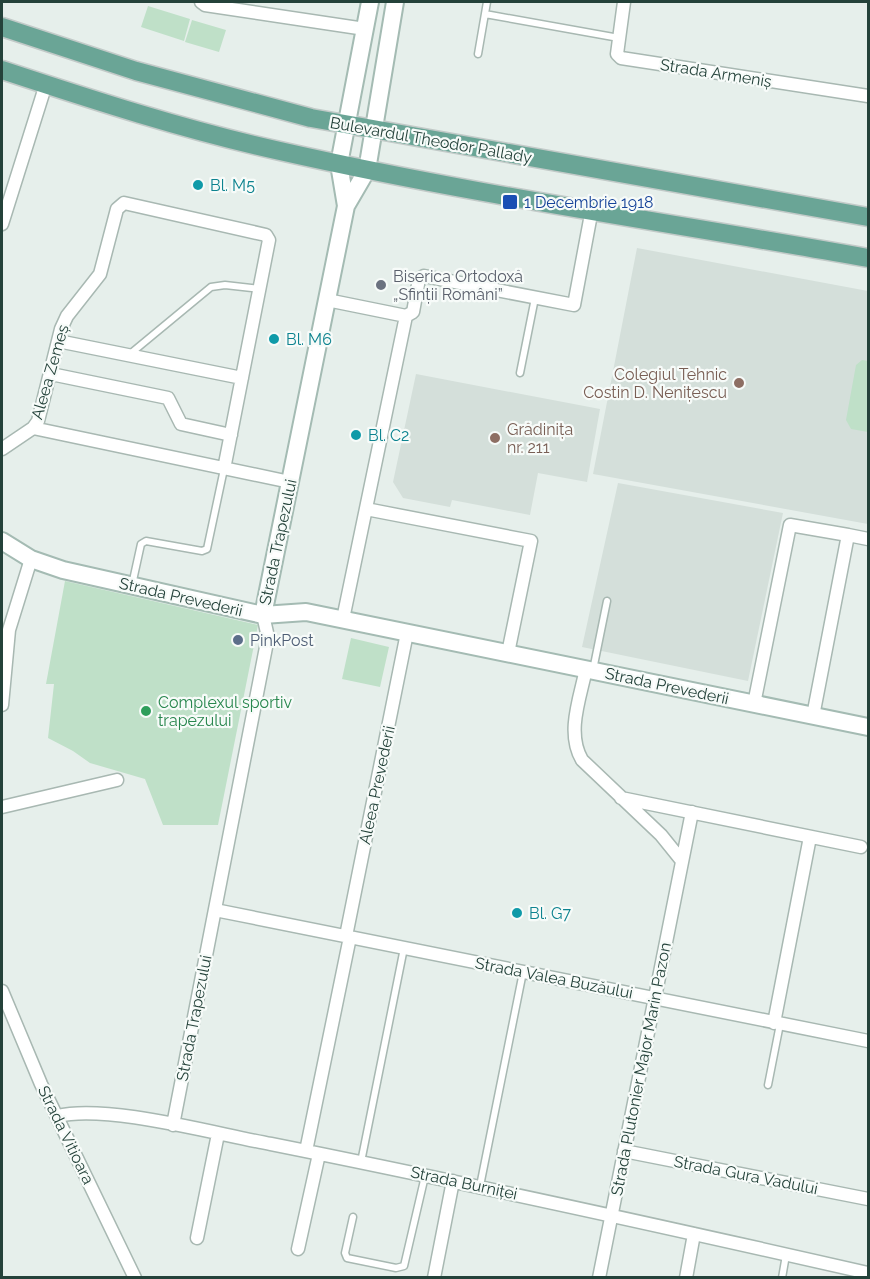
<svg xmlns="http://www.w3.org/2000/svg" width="870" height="1279" font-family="Raleway,sans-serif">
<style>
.built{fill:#d4dfda}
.green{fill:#bfe0c8}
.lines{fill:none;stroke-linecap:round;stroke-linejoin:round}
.lane-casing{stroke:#a8b8b2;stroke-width:9}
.street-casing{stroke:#a8b8b2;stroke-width:15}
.secondary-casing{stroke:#a4bbb3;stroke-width:20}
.primary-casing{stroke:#c2cac8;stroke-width:21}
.lane{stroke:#fff;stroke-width:6}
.street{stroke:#fff;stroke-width:12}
.secondary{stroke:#fff;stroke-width:16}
.primary{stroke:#6aa596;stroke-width:18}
.culture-dot{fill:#0f9aa8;stroke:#f7fbf9;stroke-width:2}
.transit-dot{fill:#1a4fb4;stroke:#f7fbf9;stroke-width:2}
.worship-dot{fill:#6b7280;stroke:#f7fbf9;stroke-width:2}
.education-dot{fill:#8d6e63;stroke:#f7fbf9;stroke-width:2}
.service-dot{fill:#5c6f8a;stroke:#f7fbf9;stroke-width:2}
.leisure-dot{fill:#2e9e5b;stroke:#f7fbf9;stroke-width:2}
.labels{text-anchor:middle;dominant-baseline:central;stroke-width:4.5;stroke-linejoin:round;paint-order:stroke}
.street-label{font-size:16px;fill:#24423a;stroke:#f7fbf9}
.culture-label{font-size:16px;fill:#0d838f;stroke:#f7fbf9;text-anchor:start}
.transit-label{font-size:16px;fill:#164399;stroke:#f7fbf9;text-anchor:start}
.worship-label{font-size:16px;fill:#5b616d;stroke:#f7fbf9;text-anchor:start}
.education-label{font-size:16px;fill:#785e54;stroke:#f7fbf9;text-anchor:end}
.service-label{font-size:16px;fill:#4e5e75;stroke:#f7fbf9;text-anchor:start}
.leisure-label{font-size:16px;fill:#27864d;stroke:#f7fbf9;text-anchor:start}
</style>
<rect width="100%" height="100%" fill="#e6efeb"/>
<path class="built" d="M637,248L868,291V524L593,474Z
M416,374L600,409L587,482L538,473L530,515L452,500L450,507L403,498L393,482Z
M618,483L783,513L748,681L582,647Z"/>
<path class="green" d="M148,6L190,19L184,41L141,27Z
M192,20L226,30L219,52L185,42Z
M862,360L868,361V432L851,429L846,420L856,365Z
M65,581L258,625L218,825H163L145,779L90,763L73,751L48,738L54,684H46Z
M351,638L389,647L380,687L342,679Z"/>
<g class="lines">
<g class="lane-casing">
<path id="lane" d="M485,14L619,38
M478,54L487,2
M130,354L211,287L225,285L260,289
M520,373L535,298
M132,585L141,544L146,541L202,551L207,549L224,469
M593,670L607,601
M768,1085L780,1024
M361,1162L404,948
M480,1186L523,972
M353,1217L345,1253L347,1258L396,1268L404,1266L425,1176
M782,1278L786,1255"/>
</g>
<g class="street-casing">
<path id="street" d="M201,2L205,5L365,29
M624,2L617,54L621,58L868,96
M2,224L46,84
M327,300L406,316L413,312L419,279L424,276L574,305L592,209
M58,341L242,378
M51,374L168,398L181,424L231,435
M33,428L290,482
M2,449L33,428L38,421L61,329L67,316L100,274L117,209L124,203L266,235L269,240L224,469
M366,509L531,541L508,653
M848,535L868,539
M343,619L406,316
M586,669C580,698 566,733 582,760L661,835L682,861
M754,704L790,525L848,535L813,716
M2,705L9,630L31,559
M621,798L861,847
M2,807L117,780
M215,910L868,1041
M346,936L407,633
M2,991L41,1084L135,1278
M774,1023L810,837
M57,1116C109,1104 215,1134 271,1144C471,1184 670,1228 868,1273
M173,1125L268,637L263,615
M306,1151L350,937
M624,1151L868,1199
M197,1238L218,1134
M298,1249L319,1154
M434,1278L453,1181
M599,1278L692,812
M686,1278L694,1234"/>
</g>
<g class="secondary-casing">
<path id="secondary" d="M346,206L339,164L370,2
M2,541L31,559L63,570L263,615L306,612L868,727
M263,615L346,206L367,170L395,2"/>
</g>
<g class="primary-casing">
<path id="primary" d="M2,27L136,71L311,118L868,217
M2,70C93,100 185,130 280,151C474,195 672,223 868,258"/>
</g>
<use href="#lane" class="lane"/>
<use href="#street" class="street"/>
<use href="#secondary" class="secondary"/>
<use href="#primary" class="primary"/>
</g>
<g class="culture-dot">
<circle cx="198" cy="185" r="6"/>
<circle cx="274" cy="339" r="6"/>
<circle cx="356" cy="435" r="6"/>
<circle cx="517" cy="913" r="6"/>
</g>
<rect class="transit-dot" x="502" y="194" width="16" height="16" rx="3"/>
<circle class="worship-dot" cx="381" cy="285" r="6"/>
<g class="education-dot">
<circle cx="739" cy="383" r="6"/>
<circle cx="495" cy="438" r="6"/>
</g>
<circle class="service-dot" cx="238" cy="640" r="6"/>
<circle class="leisure-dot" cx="146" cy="711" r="6"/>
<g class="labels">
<g class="street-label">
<text transform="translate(716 73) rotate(9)">Strada Armeniș</text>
<text transform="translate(431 140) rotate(10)">Bulevardul Theodor Pallady</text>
<text transform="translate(50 372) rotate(-74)">Aleea Zemeș</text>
<text transform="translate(278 542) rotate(-78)">Strada Trapezului</text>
<text transform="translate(181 597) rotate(13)">Strada Prevederii</text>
<text transform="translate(667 686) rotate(12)">Strada Prevederii</text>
<text transform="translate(377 785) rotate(-78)">Aleea Prevederii</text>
<text transform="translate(554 978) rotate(11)">Strada Valea Buzăului</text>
<text transform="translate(194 1018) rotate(-79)">Strada Trapezului</text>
<text transform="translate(641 1069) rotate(-79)">Strada Plutonier Major Marin Pazon</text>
<text transform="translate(66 1135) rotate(64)">Strada Vitioara</text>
<text transform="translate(746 1175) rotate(11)">Strada Gura Vadului</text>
<text transform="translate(464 1183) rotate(12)">Strada Burniței</text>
</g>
<g class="culture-label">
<text x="210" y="185">Bl. M5</text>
<text x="286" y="339">Bl. M6</text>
<text x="368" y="435">Bl. C2</text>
<text x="529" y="913">Bl. G7</text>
</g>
<g class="transit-label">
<text x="524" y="202">1 Decembrie 1918</text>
</g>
<g class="worship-label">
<text x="393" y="276">Biserica Ortodoxă<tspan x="393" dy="18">„Sfinții Români”</tspan></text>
</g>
<g class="education-label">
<text x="727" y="374">Colegiul Tehnic<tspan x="727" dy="18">Costin D. Nenițescu</tspan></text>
<text x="507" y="429" text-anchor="start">Grădinița<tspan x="507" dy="18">nr. 211</tspan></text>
</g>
<g class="service-label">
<text x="250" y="640">PinkPost</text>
</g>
<g class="leisure-label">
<text x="158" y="702">Complexul sportiv<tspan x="158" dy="18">trapezului</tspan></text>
</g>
</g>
<rect width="870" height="1279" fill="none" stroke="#24423a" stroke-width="6"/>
</svg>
